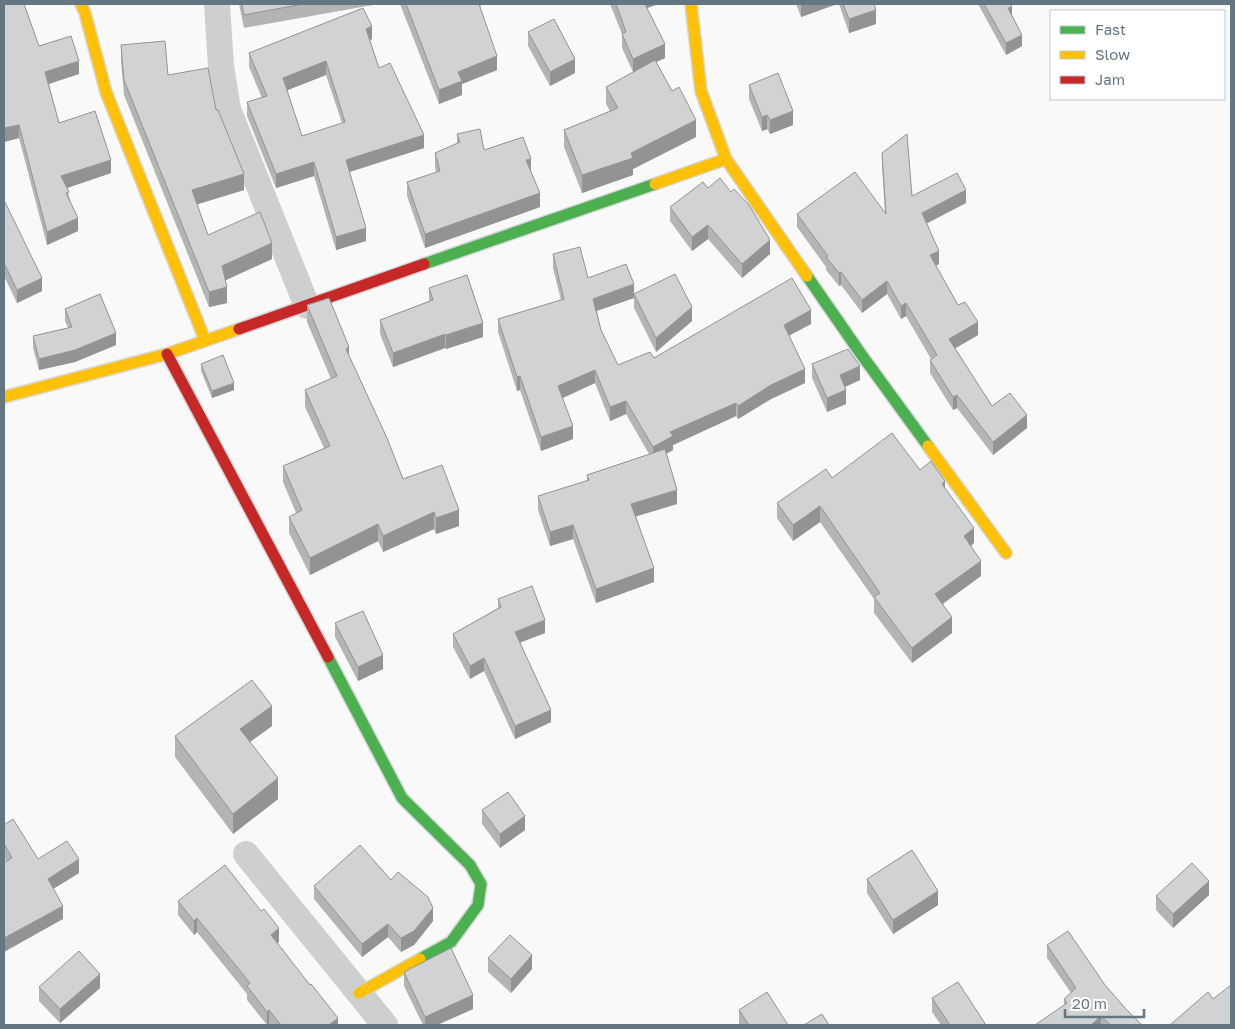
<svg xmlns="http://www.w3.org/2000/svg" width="1235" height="1029" font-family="'Golos Text',sans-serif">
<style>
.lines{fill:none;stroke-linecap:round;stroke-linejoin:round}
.fast-casing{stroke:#d5d6d7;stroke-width:14}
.slow-casing{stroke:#d5d6d7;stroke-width:14}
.jam-casing{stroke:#d5d6d7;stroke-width:14}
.street{stroke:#cecfd0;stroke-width:26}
.fast{stroke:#4caf50;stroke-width:11}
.slow{stroke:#ffc107;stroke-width:11}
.jam{stroke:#c62828;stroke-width:11}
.wall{fill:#b3b5b5;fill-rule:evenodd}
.shaded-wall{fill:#929394}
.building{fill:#d0d2d3;stroke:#929394;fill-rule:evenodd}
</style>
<rect width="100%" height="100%" fill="#f9f9f9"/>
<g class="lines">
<g class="fast-casing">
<path id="fast" d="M424,264L655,184
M807,276L861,354L928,446
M328,657L402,798L470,865L481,884L478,905L451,942L420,959"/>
</g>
<g class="slow-casing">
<path id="slow" d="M81,4L85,13L106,92L205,340
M691,4L701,91L726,159L807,276
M655,184L726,159
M4,397L167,354L239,329
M928,446L1006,553
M359,993L420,959"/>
</g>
<g class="jam-casing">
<path id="jam" d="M239,329L424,264
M167,354L328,657"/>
</g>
<path class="street" d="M217,4L221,66L228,109L307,306
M246,854L385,1025"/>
<use href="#fast" class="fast"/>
<use href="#slow" class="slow"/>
<use href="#jam" class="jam"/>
</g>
<path class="wall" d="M239,4H375L373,5L244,28Z
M400,4H485L480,6L497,70L462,84V95L439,104Z
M610,4H658L647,8L665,58L656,62L696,137L633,169V175L582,193L564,147V130L610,111L606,104V87L633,72L622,48V34Z
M796,4H837L801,17Z
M839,4H874L876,24L849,33Z
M978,4H1010L1012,15L1022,46L1006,55Z
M528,32L575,73L550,86L528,46Z
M372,39L370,40L379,68L424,148L350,172L366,241L336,250L314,176L276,188L247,116V102L262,98L249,67V53ZM326,75L342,123L302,136L287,90Z
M121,45L168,75L216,110L244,190L197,204L208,235L272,259L225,280L227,303L209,307L124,95L121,61Z
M39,46L79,74L49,84L59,123L111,173L67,188L78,231L47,245L19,138L4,142Z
M749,85L793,125L770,134L767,129L762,131L749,99Z
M457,134L484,150L531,171L540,207L425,248L407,196V182L436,172L435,167V153L457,144Z
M882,153L912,196L966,203L926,223L939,264L936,266L958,305L978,335L955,348L992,406L1027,428L993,455L957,408L953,410L930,373V360L931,359L906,316L901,319L887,294L862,313L841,285L839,286L826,270V267L797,227V214L885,213L882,166Z
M708,188L770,254L742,278L708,239L692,251L670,221V207Z
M4,200L42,291L17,303L4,276Z
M553,254L588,278L634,294L692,321L656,352L634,308V298L597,311L601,330L618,365L811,324L789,336L805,383L771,399L738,419L736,416L673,445V450L666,454L677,504L636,516L654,582L596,603L573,539L550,546L538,510V496L587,481V475L649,454L626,414L610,421L595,383L563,398L573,439L541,451L520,390L517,391L498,332V319L561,300L553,268Z
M429,288L483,337L446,349L445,348L393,367L380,334V320L429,301Z
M307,305L349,356L403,479L459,526L436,534L434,529L383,552L378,541L310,575L289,533V517L296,513L283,482V466L324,448L305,407V390L331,379L307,322Z
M65,309L116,345L75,362L39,370L33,348V336L68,328L65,321Z
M201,364L234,390L212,398L201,371Z
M812,364L860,380L845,387L846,404L827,412L812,378Z
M920,470L945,489L974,543L971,546L981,576L943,604L952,633L912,663L874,613V599L820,522L793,541L777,518V503L832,478Z
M498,599L545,633L520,643L551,722L515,739L484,671L470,679L453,647V634L498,608Z
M335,623L383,669L358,681L335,637Z
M272,726L250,742L278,799L233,834L175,757V736Z
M482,810L525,830L500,848L482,824Z
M4,825L38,859L79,873L53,889L63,919L6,861L4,857Z
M867,879L938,905L893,934L867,893Z
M391,880L433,921L414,945L401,952L388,937L362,957L314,899V886Z
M1209,895L1173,928L1156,910V896Z
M178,901L279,942L277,943L338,1025H270L269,1024L267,1025L247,1000V994L197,932L194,935L178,915Z
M1047,945L1105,985L1125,1008L1142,1025H1035L1064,1006V999L1071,993L1047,958Z
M488,958L532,969L511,993L488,972Z
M404,972L473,1009L437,1025H423L404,986Z
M39,987L100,988L60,1023L39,1001Z
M932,998L986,1025H941L932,1012Z
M739,1010L788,1025H740L739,1024Z"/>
<path class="shaded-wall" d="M642,4H658L642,10Z
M801,4H837L801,17Z
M1012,7V18L1008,8Z
M876,10V24L849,33V19Z
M372,26V39L366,42V29Z
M1022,35V46L1006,55V43Z
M665,44V58L633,73V59Z
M497,56V70L462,84V95L439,104V90L458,72Z
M575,59V73L550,86V72Z
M79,61V74L45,85V72Z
M326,61V75L283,92V78Z
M793,111V125L770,134V120Z
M767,115V129L762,131V117Z
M696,120V137L633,169V175L582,193V175L631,153Z
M19,125V138L4,142V128Z
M424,135V148L346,173V160Z
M531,159V173L526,160Z
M111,160V173L61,190V176Z
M314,162V176L276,188V174Z
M244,174V190L192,206V190Z
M966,190V203L922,226V213Z
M540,193V207L425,248V234Z
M78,218V231L47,245V232Z
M708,225V239L692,251V237Z
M366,228V241L336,250V237Z
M770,240V254L742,278V264Z
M272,243V259L222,282V266Z
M939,251V264L930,268V255Z
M841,272V285L839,286V273Z
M42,278V291L17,303V290Z
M887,281V294L862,313V300Z
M634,284V298L593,312V299Z
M227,287V303L209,307V292Z
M906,303V316L901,319V306Z
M692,307V321L656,352V338Z
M811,310V324L784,338V325Z
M978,322V335L949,352V339Z
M483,323V337L446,349V335Z
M116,333V345L75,362L39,370V359Z
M445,334V348L393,367V353Z
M349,347V363L346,349Z
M860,366V380L840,389V375Z
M805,369V383L771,399L738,419V406L771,385Z
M595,370V383L558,400V386Z
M520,376V390L517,391V377Z
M234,383V390L212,398V391Z
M846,390V404L827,412V398Z
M957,395V408L953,410V397Z
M626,401V414L610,421V407Z
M736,403V416L673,445V450L653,461V447L670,432Z
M1027,415V428L993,455V442Z
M573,426V439L541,451V437Z
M945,481V496L942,484Z
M677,490V504L631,518V504Z
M820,506V522L793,541V525Z
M459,510V526L436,534V518Z
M434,512V529L383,552V536Z
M378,524V541L310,575V558Z
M573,525V539L550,546V532Z
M974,528V543L964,551V536Z
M981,561V576L935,609V594Z
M654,568V582L596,603V589Z
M952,617V633L912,663V648Z
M545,620V633L515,644V632Z
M383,655V669L358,681V667Z
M484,658V671L470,679V666Z
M272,706V726L240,749V729Z
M551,710V722L515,739V726Z
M278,778V799L233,834V814Z
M525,816V830L500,848V834Z
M79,859V873L48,892V879Z
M1209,881V895L1173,928V914Z
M938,891V905L893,934V920Z
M63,906V919L4,952V938Z
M433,908V921L414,945L401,952V938Z
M197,918V932L194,935V921Z
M388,924V937L362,957V944Z
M279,928V942L271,949V935Z
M532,955V969L511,993V979Z
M100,974V988L60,1023V1009Z
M473,995V1009L437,1025H425V1017Z
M269,1010V1024L267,1025V1012Z
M1101,1016V1025H1091Z
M338,1018V1025H329Z"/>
<path class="building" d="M4,4H24L39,46L71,36L79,61L45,72L59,123L95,111L111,160L61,176L69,192L66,193L78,218L47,232L19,125L4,128Z
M242,4H303L244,15Z
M406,4H479L497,56L458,72L462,81L439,90Z
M616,4H645L665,44L633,59L622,34L626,32Z
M843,4H874L876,10L849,19Z
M984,4H1010L1012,7L1008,8L1022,35L1006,43Z
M363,8L372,26L366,29L379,68L390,63L424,135L346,160L366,228L336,237L314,162L276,174L247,102L267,96L249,53ZM326,61L345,122L302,136L283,78Z
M554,19L575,59L550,72L528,32Z
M165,41L168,75L208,68L216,110H218L244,174L192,190L208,235L260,212L272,243L222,266L227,287L209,292L124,80L121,45Z
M655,60L672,91L679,87L696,120L631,153L633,158L582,175L564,130L618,108L606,87Z
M778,73L793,111L770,120L767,115L762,117L749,85Z
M480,129L484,150L523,137L531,159L526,160L540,193L425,234L407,182L440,171L435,153L460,142L457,134Z
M907,134L912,196L957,173L966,190L922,213L939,251L930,255L958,305L965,302L978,322L949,339L992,406L1010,393L1027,415L993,442L957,395L953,397L930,360L937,355L906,303L901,306L887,281L862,300L841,272L839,273L826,257L828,256L797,214L855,172L886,214L882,153Z
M720,178L731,192L734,189L749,205L770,240L742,264L708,225L692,237L670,207L703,182L708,188Z
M4,200L42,278L17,290L4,263Z
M580,247L588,278L626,264L634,284L593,299L601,330L618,365L650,352L654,358L792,278L811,310L784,325L805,369L771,385L738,406L736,403L670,432L673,436L653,447L626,401L610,407L595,370L558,386L573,426L541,437L520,376L517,377L498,319L564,299L553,254Z
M675,274L692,307L656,338L634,294Z
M467,275L483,323L446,335L445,334L393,353L380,320L433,300L429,288Z
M100,294L116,333L75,350L39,359L33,336L72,327L65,309Z
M329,298L349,347L346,349L387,438L403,479L442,465L459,510L436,518L434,512L383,536L378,524L310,558L289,517L302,510L283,466L330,446L305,390L337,376L307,305Z
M848,349L860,366L840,375L846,390L827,398L812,364Z
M223,355L234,383L212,391L201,364Z
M892,433L920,470L931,461L945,481L942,484L974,528L964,536L981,561L935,594L952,617L912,648L874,597L880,593L820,506L793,525L777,503L826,469L832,478Z
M665,449L677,490L631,504L654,568L596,589L573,525L550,532L538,496L589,480L587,475Z
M532,586L545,620L515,632L551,710L515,726L484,658L470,666L453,634L501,607L498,599Z
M363,611L383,655L358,667L335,623Z
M252,680L272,706L240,729L278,778L233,814L175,736Z
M508,792L525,816L500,834L482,810Z
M13,819L38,859L67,841L79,859L48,879L63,906L4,938V863L12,858L4,844V825Z
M360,845L391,880L398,872L428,897L433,908L414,931L401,938L388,924L362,944L314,886Z
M912,850L938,891L893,920L867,879Z
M1192,863L1209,881L1173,914L1156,896Z
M225,865L261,911L264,909L279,928L271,935L310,985L311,984L338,1018L329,1025H281L269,1010L267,1012L247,986L250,983L197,918L194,921L178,901Z
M1068,931L1105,985L1125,1008L1142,1025H1111L1101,1016L1091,1025H1035L1067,1003L1064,999L1076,988L1047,945Z
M510,935L532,955L511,979L488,958Z
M451,948L473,995L425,1017L404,972Z
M79,951L100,974L60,1009L39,987Z
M958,982L986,1025H950L932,998Z
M1231,985V1025H1170L1208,992L1213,999Z
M767,992L788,1025H749L739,1010Z
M822,1014L829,1025H804Z"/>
<rect width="1235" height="1029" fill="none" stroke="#657683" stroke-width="10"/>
<rect x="1050" y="10" width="175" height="90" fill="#ffffff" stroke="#c1c8cd"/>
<rect x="1060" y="26" width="25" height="8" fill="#4caf50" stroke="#c1c8cd"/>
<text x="1095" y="35" font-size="15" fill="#657683">Fast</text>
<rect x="1060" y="51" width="25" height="8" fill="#ffc107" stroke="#c1c8cd"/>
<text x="1095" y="60" font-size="15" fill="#657683">Slow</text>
<rect x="1060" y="76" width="25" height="8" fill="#c62828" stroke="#c1c8cd"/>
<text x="1095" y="85" font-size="15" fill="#657683">Jam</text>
<path d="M1065 1009v8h79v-8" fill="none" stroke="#657683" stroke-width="2.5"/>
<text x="1072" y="1009" font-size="15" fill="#657683" stroke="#ffffff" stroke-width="4" paint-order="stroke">20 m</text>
</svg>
